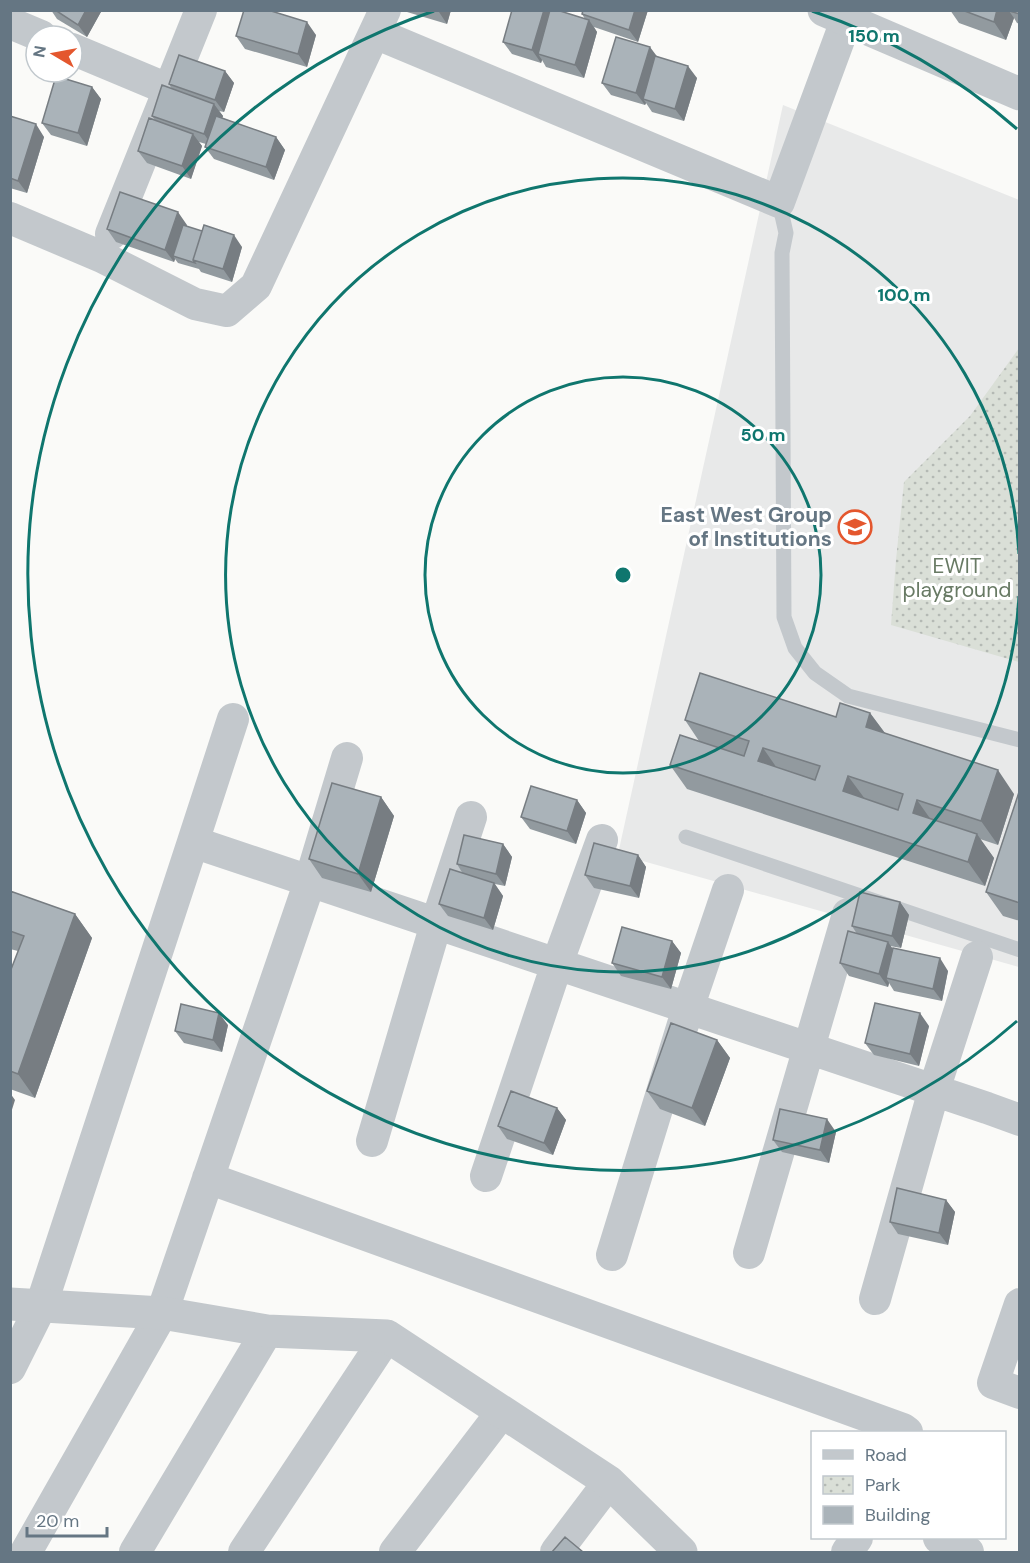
<svg xmlns="http://www.w3.org/2000/svg" width="1030" height="1563" font-family="'DM Sans',sans-serif">
<style>
.built{fill:#e8e9e9}
.park{fill:url(#park-dots)}
.lines{fill:none;stroke-linecap:round;stroke-linejoin:round}
.service{stroke:#c3c8cc;stroke-width:15}
.minor{stroke:#c3c8cc;stroke-width:32}
.tertiary{stroke:#c3c8cc;stroke-width:33}
.wall{fill:#929a9f}
.shaded-wall{fill:#777d82}
.building{fill:#aab3b9;stroke:#777d82;stroke-width:1.5;fill-rule:evenodd}
.ring{fill:none;stroke:#0f766e;stroke-width:3}
.labels{text-anchor:middle;dominant-baseline:central;stroke-width:6;stroke-linejoin:round;paint-order:stroke}
.poi-label{font-size:21px;font-weight:bold;fill:#657683;stroke:#fff;text-anchor:end}
.park-label{font-size:21px;fill:#687a64;stroke:#fff}
.centre{fill:#0f766e;stroke:#fff;stroke-width:3}
.ring-label{font-size:18px;text-anchor:middle;font-weight:bold;fill:#0f766e;stroke:#fff;stroke-width:6;stroke-linejoin:round;paint-order:stroke}
</style>
<defs>
<pattern id="park-dots" width="8" height="8" patternUnits="userSpaceOnUse" patternTransform="scale(1.5)"><rect width="8" height="8" fill="#dadfd7"/><path d="M2 2h.1M6 6h.1" fill="none" stroke="#b4b9b4" stroke-width="1.8" stroke-linecap="round"/></pattern>
</defs>
<rect width="100%" height="100%" fill="#fafaf8"/>
<path class="built" d="M783,105L1019,200V967L618,854Z"/>
<path class="park" d="M1019,348V662L891,625L896,560L904,482L970,416Z"/>
<g class="lines">
<path class="service" d="M779,202L786,233L782,253L784,617L795,648L815,673L848,696L1020,740
M686,837L1020,950"/>
<path class="minor" d="M10,23L41,36
M375,33L779,202L850,10
M72,49L170,90
M10,218L102,257L195,304L227,311L256,286L385,10
M111,234L201,10
M193,842L233,719
M372,1141L436,924L471,817
M486,1176L557,964L602,840
M208,1178L903,1429L907,1432
M749,1253L848,914
M612,1255L688,1008L728,890
M875,1299L934,1090L977,957
M1020,1304L993,1383L1020,1393
M10,1368L41,1306L193,842L987,1108L1020,1120
M939,1538L968,1552
M26,1552L162,1313L310,881L347,758
M135,1552L267,1331
M244,1552L387,1336
M395,1552L502,1412
M556,1552L609,1482
M847,1552L857,1538"/>
<path class="tertiary" d="M824,10L1020,94
M10,1304L162,1313L267,1331L387,1336L609,1482L681,1552"/>
</g>
<path class="wall" d="M51,10H102L87,37L57,19Z
M406,10H451L447,24L407,12Z
M512,10H548L550,13L585,19L582,14L583,10H648L638,42L594,27L597,32L584,78L546,67L542,60L541,63L512,54L503,42Z
M950,10H1020V24L1017,23L1014,18L1006,40L959,23Z
M274,12L316,35L307,67L245,49L236,36Z
M657,56L697,78L684,121L652,112L646,103L645,105L611,95L602,83Z
M225,71L234,83L224,112L219,111L223,116L222,118L276,137L285,150L274,180L214,159L205,147L206,144L199,142L202,146L191,179L147,163L138,151L155,120L152,116L172,89L169,84Z
M92,87L101,99L87,146L51,135L42,123Z
M10,116L44,137L27,193L10,188Z
M187,225L186,226L242,247L232,282L201,272L199,269L178,263L175,259L174,262L116,242L107,229Z
M870,713L885,733L1014,794L998,845L980,839L994,858L985,886L687,789L670,765L699,741L685,720L836,717Z
M1020,789V921L1003,916L986,892Z
M381,797L394,816L371,892L322,878L309,859Z
M577,800L586,813L576,844L530,829L521,817Z
M503,844L512,857L505,886L495,884L503,896L493,930L448,916L439,904L463,874L457,864Z
M638,855L646,867L639,898L594,888L585,875Z
M10,891L75,914L92,938L35,1098L10,1089V972L18,951L10,949Z
M900,902L909,915L901,948L890,946L893,949L948,971L942,1001L894,991L889,983L888,987L849,976L840,963L857,934L852,926Z
M672,941L681,953L671,989L621,976L612,963Z
M228,1025L222,1052L184,1043L175,1031Z
M929,1026L919,1066L874,1055L865,1043Z
M717,1040L730,1058L705,1126L660,1109L647,1091Z
M557,1108L566,1120L553,1155L507,1139L498,1126Z
M836,1132L829,1163L782,1152L773,1140Z
M946,1200L955,1212L948,1245L898,1234L890,1222Z"/>
<path class="shaded-wall" d="M86,10H102L87,37L78,25Z
M439,10H451L447,24L439,12Z
M544,10H548L554,18L538,54L542,60L541,63L532,50Z
M635,10H648L638,42L629,30Z
M997,10H1017L1009,11L1014,18L1006,40L994,22Z
M589,20L597,32L584,78L575,65Z
M307,22L316,35L307,67L298,54Z
M650,47L659,59L643,99L646,103L645,105L636,93Z
M688,66L697,78L684,121L675,109Z
M225,71L234,83L224,112L215,100Z
M92,87L101,99L87,146L78,133Z
M214,104L223,116L213,147L204,134Z
M36,124L44,137L27,193L18,181Z
M193,134L202,146L191,179L182,166Z
M276,137L285,150L274,180L266,167Z
M178,212L187,225L176,257L173,256L175,259L174,262L165,250Z
M234,235L242,247L232,282L223,269Z
M870,713L887,736L866,727Z
M763,748L779,771L758,761Z
M998,770L1014,794L998,845L981,821Z
M848,776L865,799L843,791Z
M381,797L394,816L371,892L358,874Z
M577,800L586,813L576,844L567,831Z
M917,800L934,824L913,813Z
M977,834L994,858L985,886L968,862Z
M503,844L512,857L505,886L496,874Z
M638,855L646,867L639,898L630,886Z
M494,883L503,896L493,930L484,918Z
M900,902L909,915L901,948L892,936Z
M75,914L92,938L35,1098L18,1074Z
M672,941L681,953L671,989L662,977Z
M888,942L897,955L886,978L889,983L888,987L879,974Z
M940,958L948,971L942,1001L933,989Z
M219,1013L228,1025L222,1052L213,1040Z
M920,1013L929,1026L919,1066L910,1054Z
M717,1040L730,1058L705,1126L692,1108Z
M10,1093L15,1100L10,1116Z
M557,1108L566,1120L553,1155L544,1143Z
M827,1119L836,1132L829,1163L820,1150Z
M946,1200L955,1212L948,1245L939,1233Z"/>
<path class="building" d="M55,10H86L78,25Z
M244,10H268L307,22L298,54L236,36Z
M512,10H544L532,50L503,42Z
M550,10H557L589,20L575,65L538,54Z
M583,10H635L629,30L582,14Z
M962,10H997L994,22Z
M1020,10V14L1009,11V10Z
M616,37L650,47L636,93L602,83Z
M179,55L225,71L215,100L169,84Z
M655,56L688,66L675,109L643,99Z
M56,76L92,87L78,133L42,123Z
M162,85L214,104L204,134L152,116Z
M10,116L36,124L18,181L10,178Z
M216,116L276,137L266,167L205,147Z
M149,118L193,134L182,166L138,151Z
M120,192L178,212L165,250L107,229Z
M183,225L202,231L193,260L195,263L173,256Z
M204,225L234,235L223,269L193,260Z
M700,673L836,717L840,703L870,713L866,727L998,770L981,821L917,800L913,813L977,834L968,862L670,765L680,735L744,756L749,741L685,720ZM763,748L820,766L815,780L758,761ZM848,776L903,794L898,810L843,791Z
M332,783L381,797L358,874L309,859Z
M531,786L577,800L567,831L521,817Z
M1020,789V903L986,892Z
M464,835L503,844L496,874L457,864Z
M594,843L638,855L630,886L585,875Z
M450,869L494,883L484,918L439,904Z
M10,891L75,914L18,1074L10,1071V972L24,936L10,931Z
M860,892L900,902L892,936L852,926Z
M622,927L672,941L662,977L612,963Z
M848,931L888,942L879,974L840,963Z
M893,948L940,958L933,989L886,978Z
M875,1003L920,1013L910,1054L865,1043Z
M181,1004L219,1013L213,1040L175,1031Z
M671,1023L717,1040L692,1108L647,1091Z
M511,1091L557,1108L544,1143L498,1126Z
M780,1109L827,1119L820,1150L773,1140Z
M897,1188L946,1200L939,1233L890,1222Z
M565,1537L583,1552H552Z"/>
<g class="ring">
<circle cx="623" cy="575" r="198"/>
<path d="M1019 596A397 397 0 1 1 1019 554"/>
<path d="M1017 1021A595 595 0 1 1 434 11M812 11A595 595 0 0 1 1017 129"/>
</g>
<defs>
<g id="university-ring" transform="scale(1.725)"><circle r="9.5" fill="#fff" stroke="#e4572e" stroke-width="1.5"/><path d="M0-5L7-2L0 1L-7-2ZM-4 1L0 2.5L4 1V4Q0 6-4 4Z" fill="#e4572e"/></g>
</defs>
<g fill-rule="evenodd">
<use href="#university-ring" x="855" y="527"/>
</g>
<g class="labels">
<g class="poi-label">
<text x="832" y="515">East West Group<tspan x="832" dy="24">of Institutions</tspan></text>
</g>
<g class="park-label">
<text x="957" y="566">EWIT<tspan x="957" dy="24">playground</tspan></text>
</g>
</g>
<circle cx="623" cy="575" r="9" class="centre"/>
<g class="ring-label">
<text x="874" y="42">150 m</text>
<text x="904" y="301">100 m</text>
<text x="763" y="441">50 m</text>
</g>
<rect width="1030" height="1563" fill="none" stroke="#657683" stroke-width="24"/>
<rect x="811" y="1431" width="195" height="108" fill="#ffffff" stroke="#c1c8cd" stroke-width="1.5"/>
<rect x="823" y="1450" width="30" height="9" fill="#c3c8cc" stroke="#c1c8cd" stroke-width="1.5"/>
<text x="865" y="1461" font-size="18" fill="#657683">Road</text>
<rect x="823" y="1476" width="30" height="18" fill="url(#park-dots)" stroke="#c1c8cd" stroke-width="1.5"/>
<text x="865" y="1491" font-size="18" fill="#657683">Park</text>
<rect x="823" y="1506" width="30" height="18" fill="#aab3b9" stroke="#c1c8cd" stroke-width="1.5"/>
<text x="865" y="1521" font-size="18" fill="#657683">Building</text>
<g transform="translate(54 54) rotate(280)"><circle r="28" fill="#ffffff" stroke="#c1c8cd" stroke-width="1.5"/>
<path d="M0-4.5L10 22L0 15L-10 22Z" fill="#e4572e"/>
<text y="-9" font-size="16" font-weight="bold" text-anchor="middle" fill="#657683">N</text>
</g>
<path d="M27 1527v9h80v-9" fill="none" stroke="#657683" stroke-width="3"/>
<text x="36" y="1527" font-size="18" fill="#657683" stroke="#ffffff" stroke-width="4.5" paint-order="stroke">20 m</text>
</svg>
